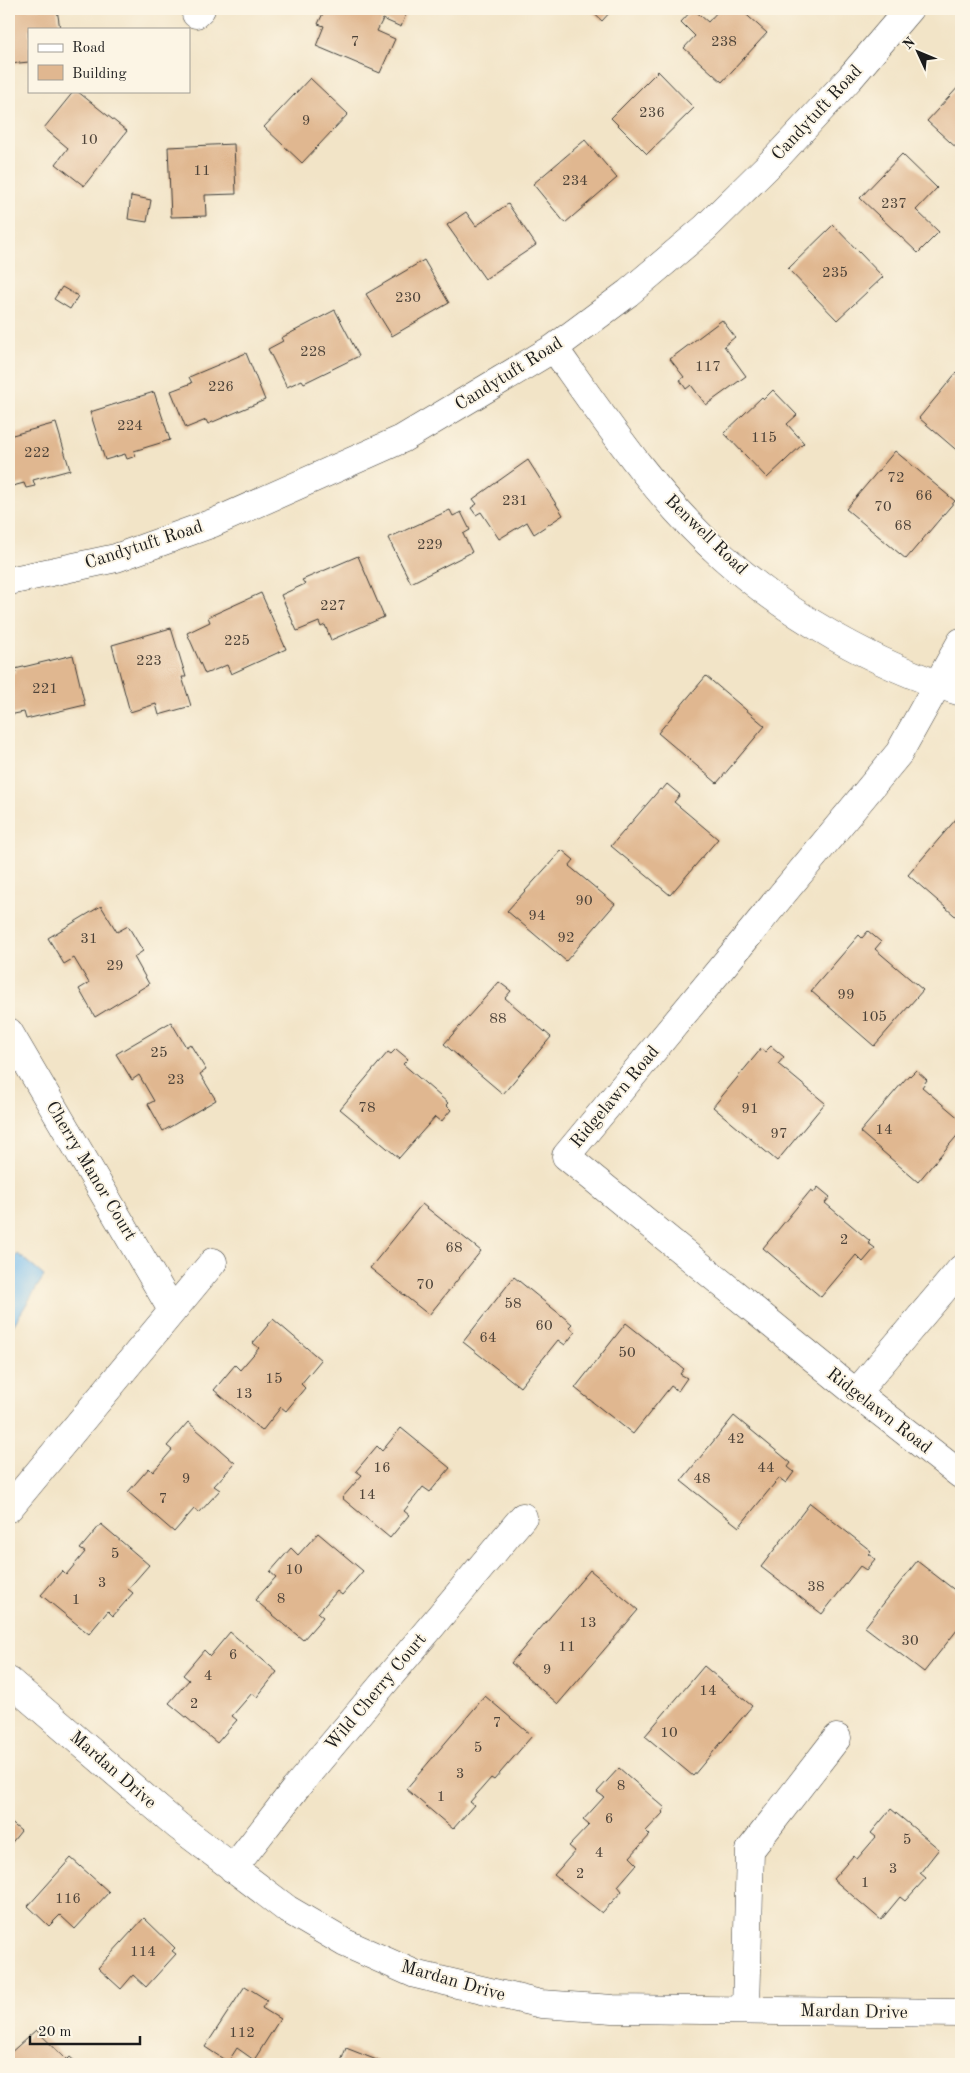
<svg xmlns="http://www.w3.org/2000/svg" width="970" height="2073" font-family="'Old Standard TT',serif">
<style>
.water{fill:#78beef;stroke:#4a6d86}
.building{fill:#e0b790}
.lines{fill:none;stroke-linecap:round;stroke-linejoin:round}
.street-casing{stroke:#3c3a36;stroke-width:29}
.street{stroke:#fff;stroke-width:28}
.labels{text-anchor:middle;dominant-baseline:central;stroke-width:4;stroke-linejoin:round;paint-order:stroke}
.number-label{font-size:15px;fill:#4d4339}
.street-label{font-size:18px;fill:#1c1c1c;stroke:#fcf5e5}
</style>
<rect width="100%" height="100%" fill="#fcf5e5"/>
<filter id="ink" filterUnits="userSpaceOnUse"><feTurbulence type="fractalNoise" baseFrequency=".02" numOctaves="2"/><feDisplacementMap in="SourceGraphic" scale="10" xChannelSelector="R" yChannelSelector="G"/><feConvolveMatrix kernelMatrix="1 2 1 2 8 2 1 2 1" color-interpolation-filters="sRGB"/></filter>
<filter id="wash" filterUnits="userSpaceOnUse"><feTurbulence type="fractalNoise" baseFrequency=".0096" numOctaves="4" result="noise"/><feDisplacementMap in="SourceGraphic" scale="20" xChannelSelector="R" yChannelSelector="G"/><feGaussianBlur stdDeviation="1.12" result="paint"/><feColorMatrix in="noise" values="0 0 0 0 0 0 0 0 0 0 0 0 0 0 0 0 0 1.4 0 .05"/><feComposite in="paint" operator="in"/></filter>
<g filter="url(#wash)">
<rect width="100%" height="100%" fill="#f2e4c7"/>
<path class="water" d="M18,1254L44,1276L9,1332V1263Z"/>
<g id="blocks">
<path class="building" d="M9,9H57L60,29H29V62L9,64V45H13Z
M325,9H394L406,14L401,27L383,19L377,31L395,39L380,73L316,46L324,26L318,24Z
M589,9H610L612,10L602,21Z
M693,9L708,22L720,9H740L767,33L722,82L684,48L695,36L681,22Z
M658,71L694,108L647,154L611,118Z
M310,78L348,114L302,163L264,127Z
M961,84V152L927,121Z
M74,91H77L127,131L84,186L56,164L68,148L44,128Z
M585,140L617,178L565,223L533,184Z
M234,144L236,194L205,195L206,216L171,217L168,147Z
M902,154L937,188L916,210L939,232L918,253L860,198Z
M131,196L151,200L147,222L128,219Z
M508,204L536,245L485,279L447,225L466,212L476,226Z
M833,225L883,277L837,320L788,269Z
M424,260L449,303L392,336L366,294Z
M62,287L78,296L70,309L54,299Z
M335,310L359,356L304,383L302,380L287,387L268,349L283,341L281,338Z
M722,320L735,337L724,346L746,376L706,405L691,385L686,389L680,380L684,377L670,359Z
M246,353L265,400L208,424L206,420L186,428L171,391L192,383L189,377Z
M961,367V454L919,418Z
M773,390L797,415L787,424L804,443L767,478L724,433L762,397L764,399Z
M154,392L170,440L134,451L136,456L127,459L125,454L105,460L90,412Z
M56,423L70,470L33,480L35,486L26,488L24,483L9,487V436Z
M895,451L955,501L906,559L846,509Z
M528,460L563,515L534,534L527,522L499,539L481,512L476,515L471,508L477,504L473,499Z
M450,510L453,516L461,512L470,530L463,534L472,552L411,583L388,538Z
M358,556L384,617L331,640L325,625L321,627L319,622L297,631L281,595L305,584L302,580Z
M261,593L286,649L231,674L227,665L205,674L187,633L210,622L208,617Z
M171,628L186,677H182L191,706L159,715L156,704L130,712L112,645Z
M73,655L85,705L26,719L24,712L9,715V674L16,672L15,669Z
M706,676L765,726L717,783L658,733Z
M667,784L680,795L674,802L718,839L670,895L611,846L660,789L662,790Z
M957,818L961,821V921L908,875Z
M562,850L574,860L569,866L615,904L566,961L507,911Z
M101,906L117,932L128,926L143,951L134,957L149,984L95,1017L79,989L89,983L74,958L64,964L48,938Z
M868,931L881,942L875,949L923,990L874,1046L811,991L859,935L862,938Z
M499,982L511,991L505,998L551,1037L503,1094L444,1044Z
M171,1022L186,1047L190,1044L206,1070L200,1074L216,1100L163,1131L148,1104L154,1101L139,1075L132,1080L116,1054Z
M771,1046L784,1057L778,1064L825,1103L777,1161L713,1107L761,1049L765,1052Z
M396,1049L408,1059L403,1064L448,1103L446,1105L451,1110L441,1122L435,1117L399,1158L340,1109L388,1052L391,1054Z
M916,1070L927,1080L922,1087L961,1120V1131L918,1182L860,1132L909,1075L910,1076Z
M818,1187L830,1197L825,1203L870,1241L868,1243L875,1248L863,1262L856,1255L821,1297L763,1248L811,1190L814,1192Z
M422,1204L481,1251L429,1315L370,1268Z
M514,1277L572,1324L569,1327L575,1332L565,1345L558,1340L520,1387L463,1342Z
M273,1319L321,1360L301,1384L305,1388L286,1411L281,1407L262,1431L214,1390L235,1365L240,1370L259,1348L253,1343Z
M626,1323L684,1369L680,1374L687,1378L678,1391L671,1386L633,1434L575,1388Z
M734,1416L791,1463L788,1467L794,1472L786,1483L779,1478L739,1527L681,1481Z
M188,1422L235,1463L214,1486L220,1490L199,1513L194,1509L174,1532L128,1492L149,1468L153,1472L172,1450L167,1446Z
M401,1428L450,1468L430,1492L423,1487L404,1511L409,1515L390,1538L342,1498L362,1475L356,1471L377,1446L382,1451Z
M810,1503L871,1551L868,1554L875,1559L866,1570L860,1566L822,1614L761,1567Z
M101,1524L149,1565L128,1589L133,1593L113,1616L108,1611L89,1634L41,1595L62,1571L66,1575L85,1552L80,1549Z
M318,1533L363,1571L342,1595L337,1591L318,1613L323,1617L303,1640L255,1600L276,1577L270,1572L291,1548L298,1555Z
M917,1561L961,1595V1625L924,1672L865,1627Z
M590,1570L638,1610L558,1704L511,1663Z
M230,1632L277,1672L257,1697L252,1693L232,1716L237,1720L217,1743L169,1703L189,1680L183,1675L204,1650L210,1656Z
M704,1666L752,1706L693,1776L645,1736Z
M485,1696L532,1736L494,1780L491,1778L470,1802L474,1805L453,1829L406,1789Z
M619,1768L665,1808L662,1812L663,1813L646,1831L650,1835L630,1857L637,1864L618,1886L622,1891L602,1913L554,1875L575,1851L569,1846L589,1825L583,1820L604,1797L597,1792Z
M891,1809L939,1849L920,1873L926,1878L905,1901L900,1897L881,1920L833,1879L853,1856L857,1859L876,1837L871,1833Z
M9,1821L21,1831L9,1846Z
M71,1858L109,1892L75,1929L60,1915L49,1926L28,1906Z
M144,1918L175,1948L172,1951L176,1954L146,1987L133,1975L121,1989L98,1968Z
M245,1986L267,2000L262,2008L280,2019L254,2060L237,2048L228,2062L205,2047Z
M36,2030L67,2060L70,2057L78,2064H9V2054Z
M346,2048L387,2064H340Z"/>
</g>
</g>
<g filter="url(#ink)">
<use href="#blocks" fill-opacity="0" stroke="#3c3a36" stroke-width="1"/>
<g class="lines">
<g class="street-casing">
<path id="street" d="M196,14L201,9
M554,348C605,420 656,497 722,556C790,617 875,665 961,692
M9,581L116,558L213,523L402,439L554,348L628,293L705,228L776,158L850,78L909,9
M961,642L899,753L566,1156L856,1393L961,1475
M9,1032L172,1310
M856,1393L961,1269
M9,1508L213,1262
M9,1681L178,1826L287,1909L345,1943L415,1974L541,2004L613,2009L961,2013
M233,1869L295,1789L523,1517
M746,2010L750,1850L837,1738"/>
</g>
<use href="#street" class="street"/>
</g>
</g>
<g class="labels">
<g class="number-label">
<text x="355" y="42">7</text>
<text x="724" y="42">238</text>
<text x="652" y="113">236</text>
<text x="306" y="121">9</text>
<text x="89" y="140">10</text>
<text x="202" y="171">11</text>
<text x="575" y="181">234</text>
<text x="894" y="204">237</text>
<text x="835" y="273">235</text>
<text x="408" y="298">230</text>
<text x="313" y="352">228</text>
<text x="708" y="367">117</text>
<text x="221" y="387">226</text>
<text x="130" y="426">224</text>
<text x="764" y="438">115</text>
<text x="37" y="453">222</text>
<text x="896" y="478">72</text>
<text x="924" y="496">66</text>
<text x="515" y="501">231</text>
<text x="883" y="507">70</text>
<text x="903" y="526">68</text>
<text x="430" y="545">229</text>
<text x="333" y="606">227</text>
<text x="237" y="641">225</text>
<text x="149" y="661">223</text>
<text x="45" y="689">221</text>
<text x="584" y="901">90</text>
<text x="537" y="916">94</text>
<text x="566" y="938">92</text>
<text x="89" y="939">31</text>
<text x="115" y="966">29</text>
<text x="846" y="995">99</text>
<text x="874" y="1017">105</text>
<text x="498" y="1019">88</text>
<text x="159" y="1053">25</text>
<text x="176" y="1080">23</text>
<text x="367" y="1108">78</text>
<text x="750" y="1109">91</text>
<text x="884" y="1130">14</text>
<text x="779" y="1134">97</text>
<text x="844" y="1240">2</text>
<text x="454" y="1248">68</text>
<text x="425" y="1285">70</text>
<text x="513" y="1304">58</text>
<text x="544" y="1326">60</text>
<text x="488" y="1338">64</text>
<text x="627" y="1353">50</text>
<text x="274" y="1379">15</text>
<text x="244" y="1394">13</text>
<text x="736" y="1439">42</text>
<text x="382" y="1468">16</text>
<text x="766" y="1468">44</text>
<text x="186" y="1479">9</text>
<text x="702" y="1479">48</text>
<text x="367" y="1495">14</text>
<text x="163" y="1499">7</text>
<text x="115" y="1554">5</text>
<text x="294" y="1570">10</text>
<text x="102" y="1583">3</text>
<text x="816" y="1587">38</text>
<text x="281" y="1599">8</text>
<text x="76" y="1600">1</text>
<text x="588" y="1623">13</text>
<text x="910" y="1641">30</text>
<text x="567" y="1647">11</text>
<text x="233" y="1655">6</text>
<text x="547" y="1670">9</text>
<text x="208" y="1676">4</text>
<text x="708" y="1691">14</text>
<text x="194" y="1704">2</text>
<text x="497" y="1723">7</text>
<text x="669" y="1733">10</text>
<text x="478" y="1748">5</text>
<text x="460" y="1774">3</text>
<text x="621" y="1786">8</text>
<text x="441" y="1797">1</text>
<text x="609" y="1819">6</text>
<text x="907" y="1840">5</text>
<text x="599" y="1853">4</text>
<text x="893" y="1869">3</text>
<text x="580" y="1874">2</text>
<text x="865" y="1883">1</text>
<text x="68" y="1899">116</text>
<text x="143" y="1952">114</text>
<text x="242" y="2033">112</text>
</g>
<g class="street-label">
<text transform="translate(817 113) rotate(-47)">Candytuft Road</text>
<text transform="translate(509 374) rotate(-32)">Candytuft Road</text>
<text transform="translate(706 535) rotate(44)">Benwell Road</text>
<text transform="translate(144 545) rotate(-18)">Candytuft Road</text>
<text transform="translate(615 1097) rotate(-50)">Ridgelawn Road</text>
<text transform="translate(91 1171) rotate(59)">Cherry Manor Court</text>
<text transform="translate(879 1411) rotate(38)">Ridgelawn Road</text>
<text transform="translate(376 1692) rotate(-50)">Wild Cherry Court</text>
<text transform="translate(113 1770) rotate(41)">Mardan Drive</text>
<text transform="translate(453 1981) rotate(16)">Mardan Drive</text>
<text transform="translate(854 2012) rotate(1)">Mardan Drive</text>
</g>
</g>
<rect width="970" height="2073" fill="none" stroke="#fcf5e5" stroke-width="30"/>
<rect x="28" y="28" width="162" height="65" fill="#fcf5e5" stroke="#a29e95"/>
<rect x="38" y="44" width="25" height="8" fill="#ffffff" stroke="#a29e95"/>
<text x="72" y="52" font-size="15" fill="#1c1c1c">Road</text>
<rect x="38" y="65" width="25" height="15" fill="#e0b790" stroke="#a29e95"/>
<text x="72" y="78" font-size="15" fill="#1c1c1c">Building</text>
<g transform="translate(918 52) rotate(314)" stroke="#fcf5e5" stroke-width="4" paint-order="stroke">
<path d="M0-4L9 19L0 12L-9 19Z" fill="#1c1c1c"/>
<text y="-8" font-size="14" font-weight="bold" text-anchor="middle" fill="#1c1c1c">N</text>
</g>
<path d="M30 2036v8h110v-8" fill="none" stroke="#1c1c1c" stroke-width="2.5"/>
<text x="38" y="2036" font-size="15" fill="#1c1c1c" stroke="#fcf5e5" stroke-width="4" paint-order="stroke">20 m</text>
</svg>
